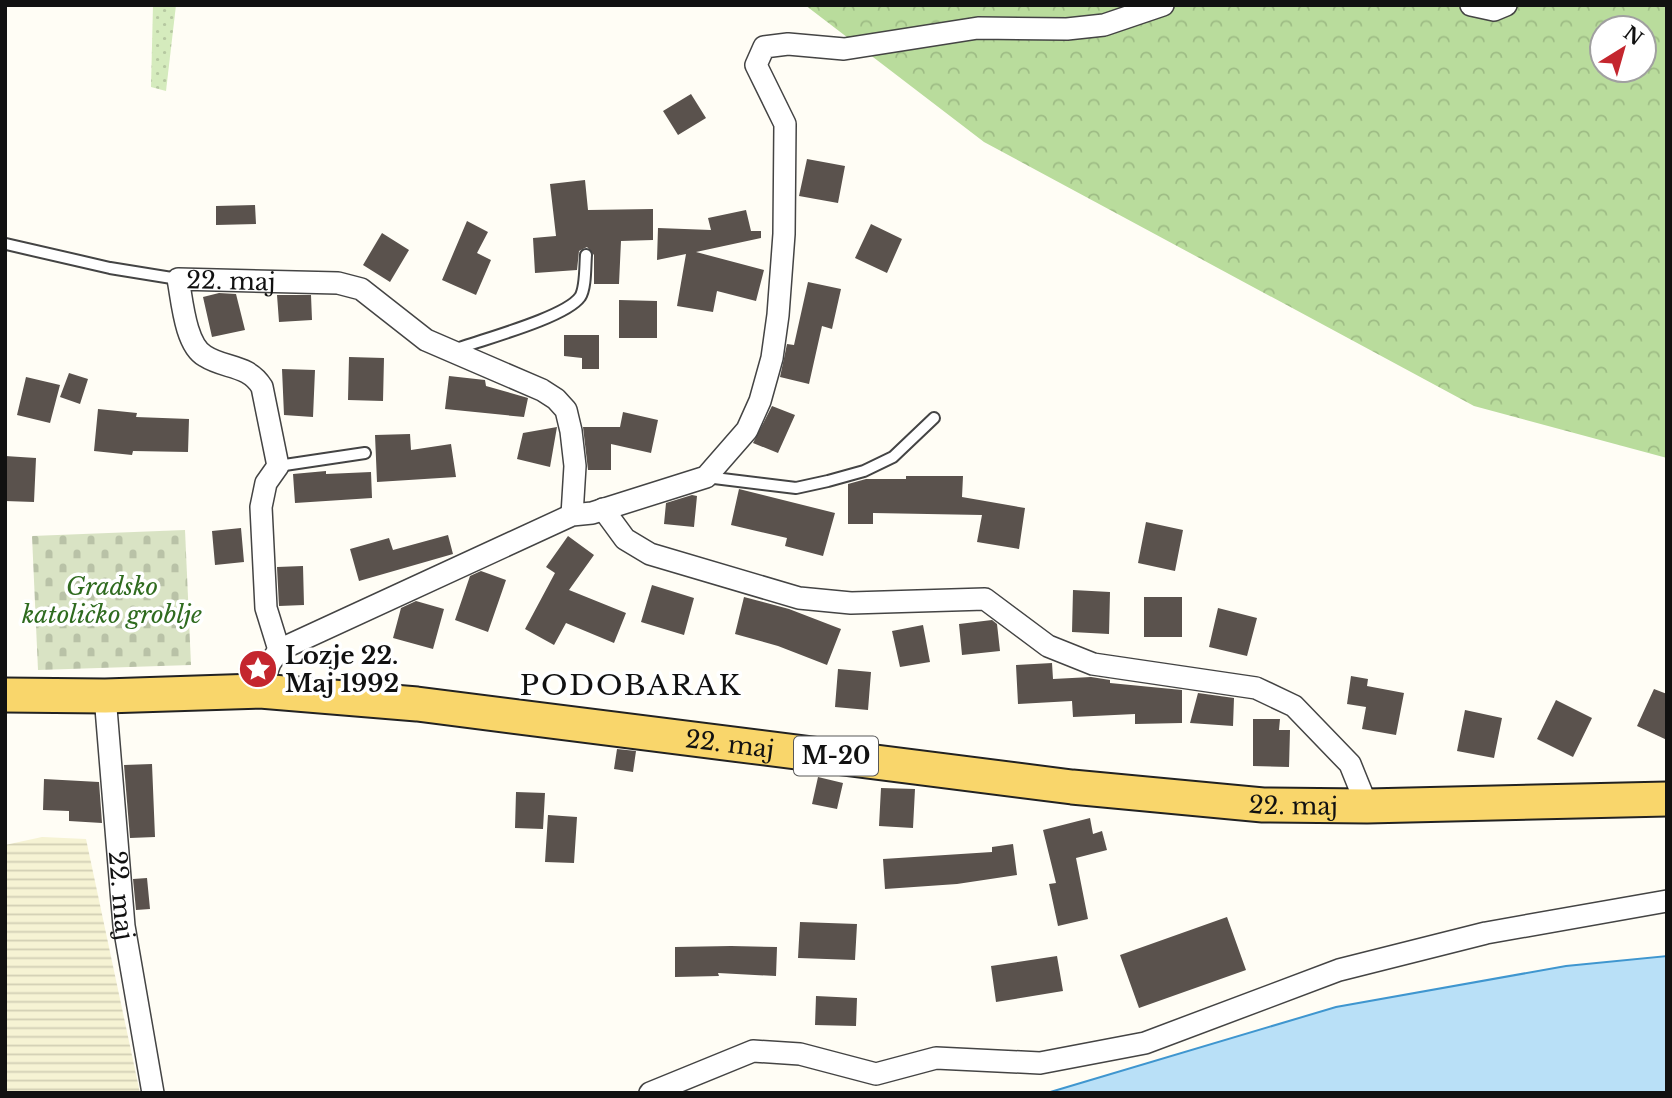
<svg xmlns="http://www.w3.org/2000/svg" width="1672" height="1098" font-family="'Libre Baskerville',serif">
<style>
.farmland{fill:url(#farmland-rules)}
.grass{fill:url(#grass-dots)}
.forest{fill:url(#forest-crowns);fill-rule:evenodd}
.cemetery{fill:url(#cemetery-stones)}
.water{fill:#b9e0f7;stroke:#3f96cf;stroke-width:2}
.building{fill:#5a524d}
.lines{fill:none;stroke-linecap:round;stroke-linejoin:round}
.service-casing{stroke:#444;stroke-width:14}
.minor-casing{stroke:#444;stroke-width:24}
.primary-casing{stroke:#222;stroke-width:37}
.service{stroke:#fff;stroke-width:10}
.minor{stroke:#fff;stroke-width:21}
.primary{stroke:#f9d66b;stroke-width:33}
.labels{text-anchor:middle;dominant-baseline:central;stroke-width:7;stroke-linejoin:round;paint-order:stroke}
.shield{fill:#fff;stroke:#585858;stroke-width:2}
.shield-label{font-size:23px;font-weight:bold;fill:#111}
.street-label{font-size:24px;fill:#111;stroke:#fff}
.park-label{font-size:24px;font-style:italic;fill:#2f6b1f;stroke:#fff}
.poi-label{font-size:24px;font-weight:bold;fill:#111;stroke:#fff;text-anchor:start}
.quarter-label{font-size:28px;letter-spacing:2px;fill:#111;stroke:#fff}
</style>
<defs>
<pattern id="farmland-rules" width="6" height="5" patternUnits="userSpaceOnUse" patternTransform="scale(1.75)"><rect width="6" height="5" fill="#f6f3d4"/><path d="M0 2.5h6" fill="none" stroke="#d2cfb5"/></pattern>
<pattern id="grass-dots" width="8" height="8" patternUnits="userSpaceOnUse" patternTransform="scale(1.75)"><rect width="8" height="8" fill="#d5ebbd"/><path d="M2 2h.1M6 6h.1" fill="none" stroke="#b6c8a1" stroke-width="1.8" stroke-linecap="round"/></pattern>
<pattern id="forest-crowns" width="20" height="18" patternUnits="userSpaceOnUse" patternTransform="scale(1.75)"><rect width="20" height="18" fill="#b9dc9c"/><path d="M2 6a3 3 0 1 1 6 0M12 15a3 3 0 1 1 6 0" fill="none" stroke="#9ebc85"/></pattern>
<pattern id="cemetery-stones" width="16" height="16" patternUnits="userSpaceOnUse" patternTransform="scale(1.75)"><rect width="16" height="16" fill="#d9e3c4"/><path d="M2 7V4a2 2 0 0 1 4 0v3zM10 15v-3a2 2 0 0 1 4 0v3z" fill="#b9c2a7"/></pattern>
</defs>
<rect width="100%" height="100%" fill="#fffdf5"/>
<path class="farmland" d="M42,837L86,839L140,1093H5V845Z"/>
<path class="grass" d="M153,5H176L166,91L151,87Z"/>
<path class="forest" d="M805,5H1667V458L1474,406L984,142ZM1602,28H1644V70H1602Z"/>
<path class="cemetery" d="M185,530L191,665L38,670L32,536Z"/>
<path class="water" d="M1667,956V1093H1047L1336,1007L1566,966Z"/>
<path class="building" d="M691,94L706,118L678,135L663,111Z
M807,159L845,166L838,203L799,196Z
M585,180L588,210L653,209V240L621,241L619,284H594V255L587,247L579,251L577,270L535,273L533,238L556,236L550,184Z
M255,205L256,224L216,225V206Z
M746,210L751,231H761V238L696,252L764,270L756,301L717,291L713,312L677,306L686,254L657,260L658,228L711,230L708,218Z
M467,221L488,232L477,253L491,260L476,295L442,280Z
M871,224L902,239L887,273L855,258Z
M382,233L409,250L390,282L363,265Z
M808,282L841,289L832,329L822,326L809,384L780,377L787,344L794,345Z
M219,293L236,294L245,330L212,337L203,297Z
M277,295H311L312,320L279,322Z
M619,300L657,301V338H619Z
M564,335H599V369H582V358L564,356Z
M349,357L384,358L383,401L348,400Z
M282,369L315,370L313,417L284,415Z
M69,373L88,379L80,404L60,397Z
M449,376L485,380L486,386L528,398L524,417L445,409Z
M26,377L60,385L50,423L17,415Z
M772,406L795,415L778,453L753,443Z
M98,409L137,413L136,417L189,419L188,452L133,451L132,455L94,451Z
M623,412L658,420L651,453L611,444V470H588L583,427H620Z
M557,427L550,467L517,459L523,433Z
M410,434L411,450L451,444L456,477L377,482L375,435Z
M5,456L36,458L34,502L5,501Z
M326,471V474L371,472L372,498L295,503L293,474Z
M906,476H963L962,497L1025,508L1019,549L977,542L982,515L873,513V524H848V484L866,479H906Z
M739,489L835,513L823,556L785,546L787,538L731,525Z
M692,495L697,496L694,527L664,524L666,503Z
M1146,522L1183,530L1175,571L1138,563Z
M241,528L244,562L215,565L212,531Z
M448,535L453,554L359,581L350,549L389,538L393,550Z
M568,536L594,555L569,590L626,613L614,643L566,623L554,645L525,629L555,573L546,567Z
M303,566L304,605L279,606L277,567Z
M481,571L506,580L488,632L455,620L470,576Z
M652,585L694,598L684,635L641,622Z
M1073,590L1110,592L1109,634L1072,632Z
M744,597L789,609L841,629L827,665L778,646L735,634Z
M1144,597H1182V637H1144Z
M416,601L444,609L433,649L393,638L401,608Z
M1218,608L1257,618L1247,656L1209,647Z
M992,620L997,624L1000,651L962,655L959,624Z
M923,625L930,662L900,667L892,631Z
M1052,663L1053,679L1091,677L1110,680V683L1182,690V723L1135,724V714L1073,717L1072,701L1018,704L1016,665Z
M838,669L871,672L868,710L835,707Z
M1351,676L1368,679L1367,686L1404,693L1396,735L1362,729L1366,707L1347,704Z
M1654,689L1667,694V740L1637,726Z
M1198,693L1234,698L1233,726L1190,723Z
M1556,700L1592,718L1573,757L1537,739Z
M1465,710L1502,718L1494,758L1457,751Z
M1253,719H1280L1279,730H1290L1289,767L1253,766Z
M617,749L636,751L633,772L614,769Z
M152,764L155,837L130,838L124,765Z
M818,777L843,783L837,809L812,804Z
M44,779L99,782L102,823L69,821V811L43,810Z
M881,788L915,789L913,828L879,826Z
M516,792L545,793L543,829L515,828Z
M548,815L577,817L574,863L545,862Z
M1090,818L1093,834L1102,831L1107,850L1076,858L1088,919L1058,926L1049,884L1056,883L1043,830Z
M1013,844L1017,875L957,884L885,889L883,859L992,852V847Z
M147,878L150,909L136,910L133,879Z
M1227,917L1246,970L1139,1008L1120,955Z
M800,922L857,924L855,960L798,958Z
M731,946L777,947L776,976L718,973L719,976L675,977V947Z
M1057,956L1063,991L996,1002L991,966Z
M816,996L857,998L856,1026L815,1025Z"/>
<g class="lines">
<g class="service-casing">
<path id="service" d="M6,244L110,268L178,279
M454,350C480,340 565,318 580,297C586,288 585,266 586,255
M278,466L365,453
M706,477L796,488L828,481L864,471L893,457L934,418"/>
</g>
<g class="minor-casing">
<g id="minor">
<path d="M1471,5L1494,10L1506,5"/>
<path d="M603,509L625,539L650,554L799,598L851,603L985,599L1048,646L1093,664L1256,688L1294,706L1350,764L1367,806"/>
<path id="s1" d="M279,650L266,608L261,507L266,483L278,466L262,387C248,364 225,369 205,356C185,345 182,299 178,279L338,283L361,289L426,340L542,390L556,399L566,410L571,431L575,466L572,515"/>
<path d="M260,691L270,663L279,650L572,515L592,513L706,477L747,430L760,401L772,358L778,315L784,234L785,124L756,65L764,47L788,44L844,49L978,28L1067,29L1104,25L1163,5"/>
<path id="s2" d="M105,696L124,926L153,1093"/>
<path d="M650,1093L753,1051L800,1054L876,1074L936,1058L1040,1063L1145,1043L1339,970L1486,933L1667,901"/>
</g>
</g>
<g class="primary-casing">
<g id="primary">
<path id="s3" d="M5,695L105,696L260,691L417,704L1072,787L1263,805L1367,806L1667,799"/>
</g>
</g>
<use href="#service" class="service"/>
<use href="#minor" class="minor"/>
<use href="#primary" class="primary"/>
</g>
<defs>
<g id="sight-disc" transform="scale(2.0125)"><circle r="9.5" fill="#c4262e" stroke="#fff"/><path d="M0-6L1.8-2.2L6-1.7L2.9 1.2L3.7 5.4L0 3.3L-3.7 5.4L-2.9 1.2L-6-1.7L-1.8-2.2Z" fill="#fff"/></g>
</defs>
<g fill-rule="evenodd">
<use href="#sight-disc" x="258" y="669"/>
</g>
<g class="labels">
<rect class="shield" x="794" y="736.5" width="84" height="39" rx="5"/>
<g class="shield-label">
<text x="836" y="756">M-20</text>
</g>
<g class="street-label">
<text stroke="none"><textPath href="#s1" startOffset="474">22. maj</textPath></text>
<text stroke="none"><textPath href="#s3" startOffset="728">22. maj</textPath></text>
<text stroke="none"><textPath href="#s3" startOffset="1295">22. maj</textPath></text>
<text stroke="none"><textPath href="#s2" startOffset="200">22. maj</textPath></text>
</g>
<g class="park-label">
<text x="112" y="586">Gradsko<tspan x="112" dy="28">katoličko groblje</tspan></text>
</g>
<g class="poi-label">
<text x="285" y="655">Lozje 22.<tspan x="285" dy="28">Maj 1992</tspan></text>
</g>
<g class="quarter-label">
<text x="631" y="685">PODOBARAK</text>
</g>
</g>
<rect width="1672" height="1098" fill="none" stroke="#111111" stroke-width="14"/>
<g transform="translate(1623 49) rotate(37)"><circle r="33" fill="#ffffff" stroke="#a0a0a0" stroke-width="2"/>
<path d="M0-5L12 26L0 18L-12 26Z" fill="#c4262e"/>
<text y="-10" font-size="19" font-weight="bold" text-anchor="middle" fill="#111111">N</text>
</g>
</svg>
